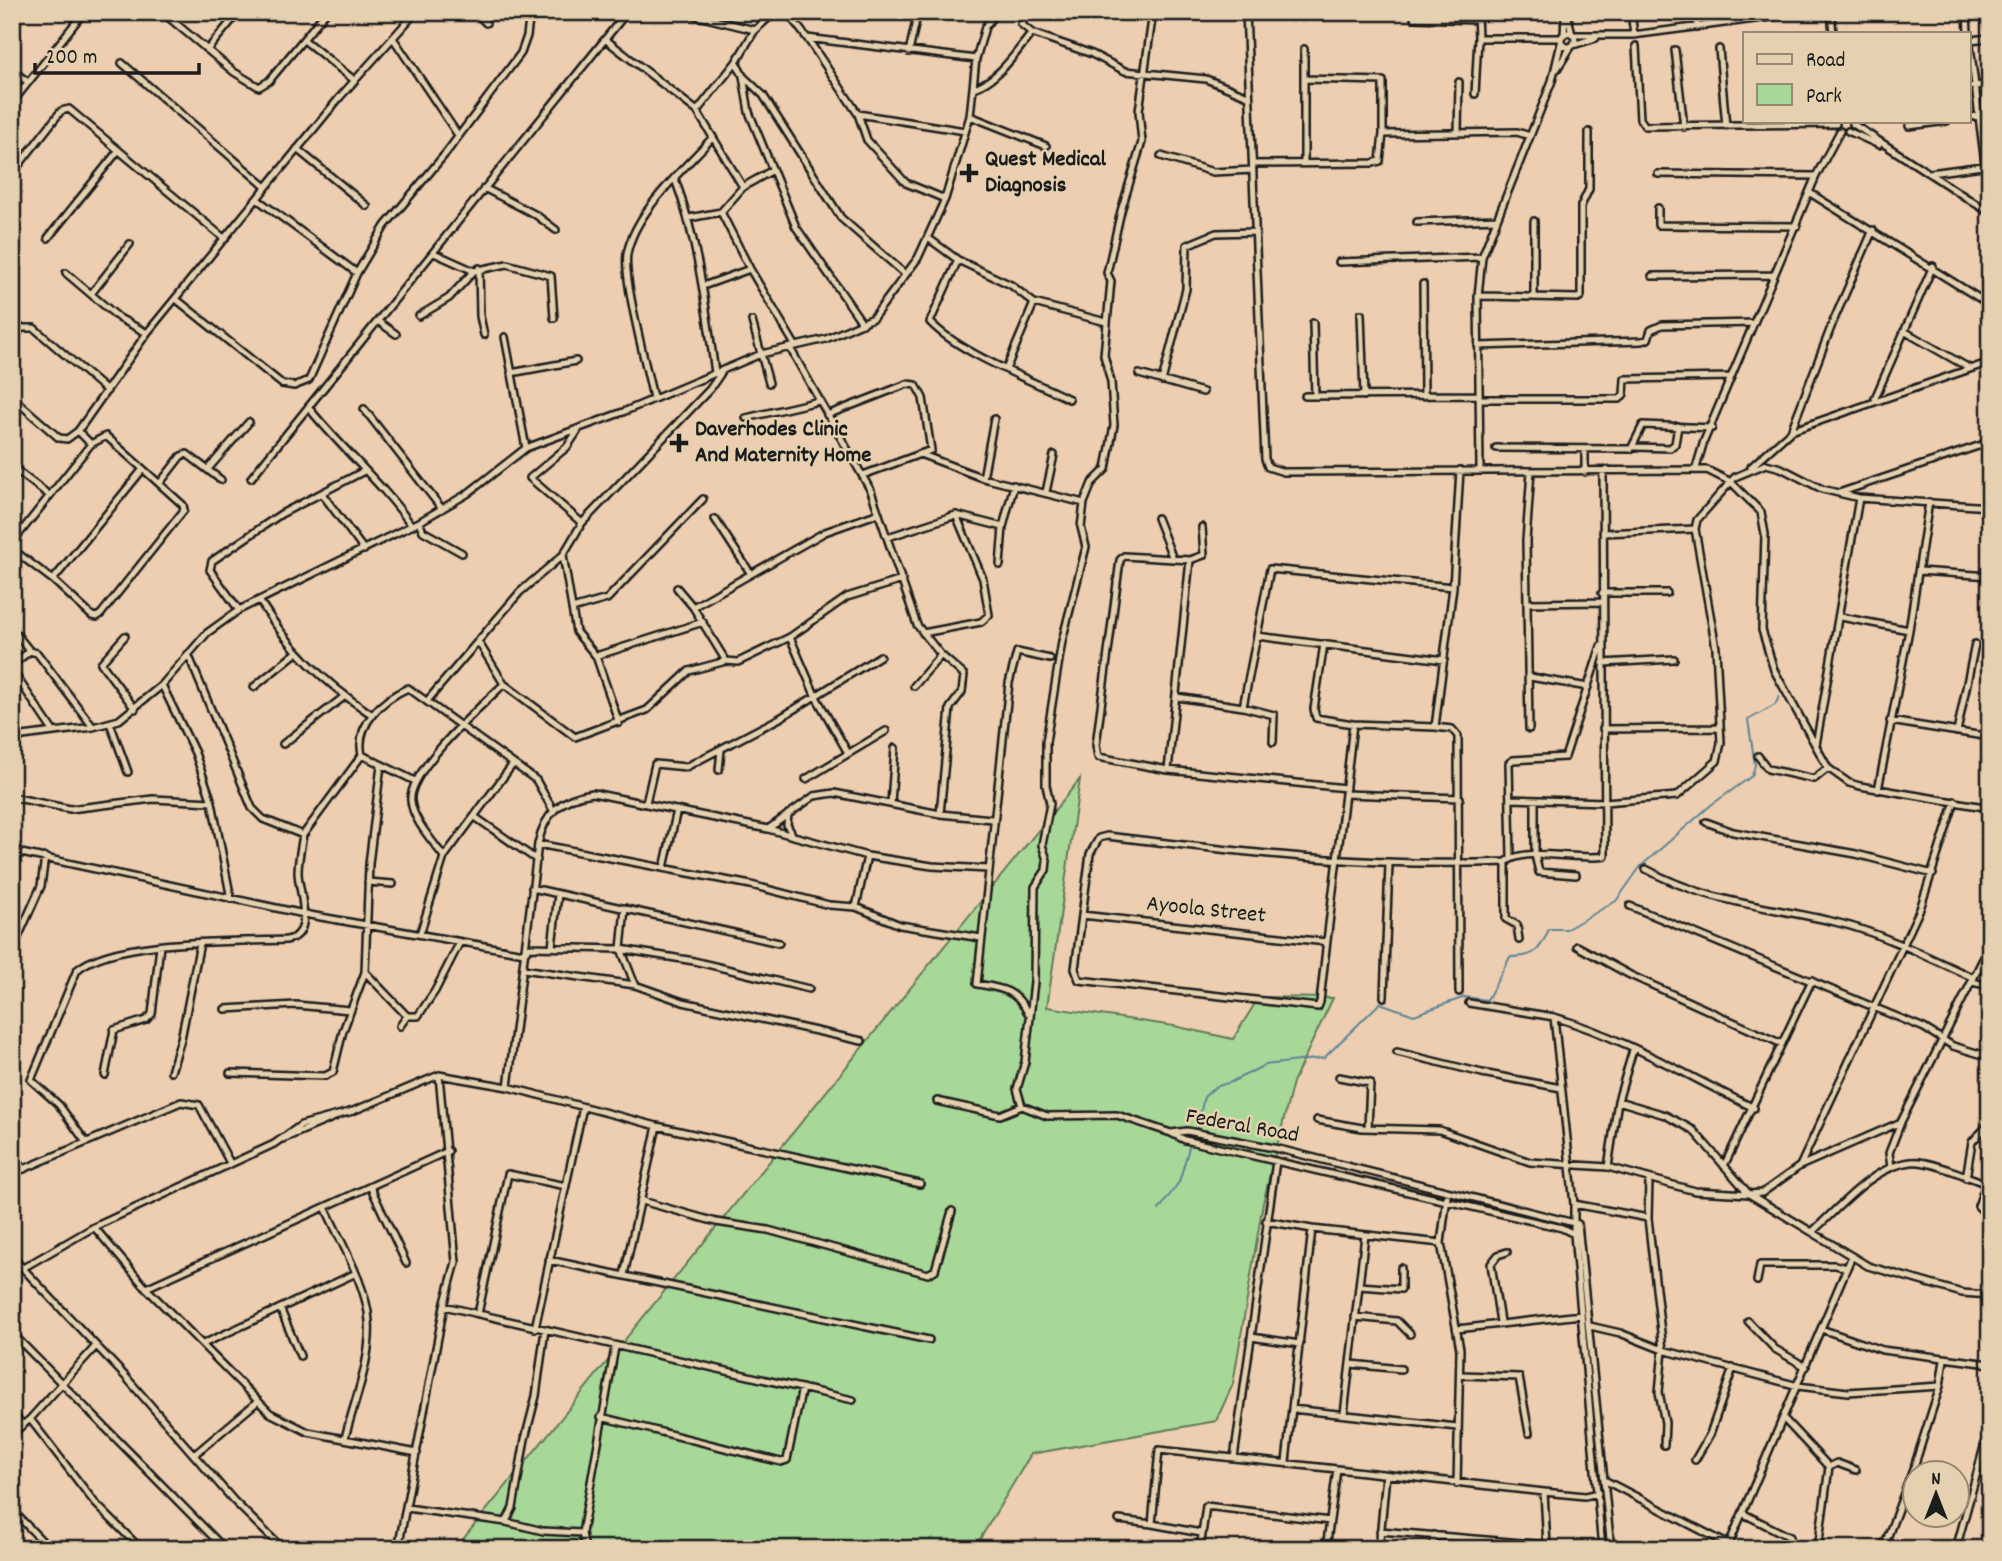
<svg xmlns="http://www.w3.org/2000/svg" width="2002" height="1561" font-family="Dekko,sans-serif">
<style>
.green{fill:#a8d898;stroke:#627a5a;stroke-width:2}
.lines{fill:none;stroke-linecap:round;stroke-linejoin:round}
.stream{stroke:#5e8598;stroke-width:2}
.minor-casing{stroke:#1c1c1c;stroke-width:10}
.minor{stroke:#e5d1af;stroke-width:5}
.poi-dot{fill:#1c1c1c;stroke:#e5d1af;stroke-width:2.5}
.labels{text-anchor:middle;dominant-baseline:central;stroke-width:5;stroke-linejoin:round;paint-order:stroke}
.poi-label{font-size:23px;font-weight:bold;fill:#1c1c1c;stroke:#e5d1af;text-anchor:start}
.street-label{font-size:23px;fill:#1c1c1c;stroke:#e5d1af}
</style>
<rect width="100%" height="100%" fill="#edceb0"/>
<filter id="ink" filterUnits="userSpaceOnUse"><feTurbulence type="fractalNoise" baseFrequency=".0143" numOctaves="2"/><feDisplacementMap in="SourceGraphic" scale="14" xChannelSelector="R" yChannelSelector="G"/><feConvolveMatrix kernelMatrix="1 2 1 2 8 2 1 2 1" color-interpolation-filters="sRGB"/></filter>
<g filter="url(#ink)">
<path class="green" d="M1080,779L1047,1007L1174,1026L1233,1039L1259,997L1333,998L1293,1082L1263,1203L1233,1384L1216,1421L1031,1454L974,1549H455Z"/>
<g class="lines">
<path class="stream" d="M1197,1129L1204,1097L1215,1087L1231,1082L1265,1065L1324,1058L1380,1003L1414,1015L1465,997L1487,1000L1510,957C1535,957 1540,951 1549,929H1567L1616,901L1641,866L1711,805L1752,776L1755,765L1748,720L1775,705L1779,697
M1159,1210L1179,1182L1190,1144"/>
<g class="minor-casing">
<path id="minor" d="M162,12L234,72L259,87L269,81L326,12
M475,12L486,23
M681,12L755,30
M787,12L807,38L976,59
M1028,12L1021,24L1032,33
M1246,12L1265,459L1268,467L1284,472L1707,470L1731,482L1761,512L1765,534L1762,630L1774,670L1828,768L1849,783L1860,786L1990,808
M1477,12L1478,38H1561
M1567,12L1572,35
M1631,12L1634,35
M1696,12L1697,27
M1831,12L1833,33
M1967,12L1968,33
M1414,18L1477,20
M1561 40a7 7 0 1 1 14 0a7 7 0 1 1-14 0Z
M1564,35L1565,15
M1572,35H1633L1808,12
M393,38L458,135
M807,38L858,114L867,140L906,183L945,199
M1969,38L1990,203
M605,39L697,111L743,187
M304,40L354,80
M1969,40L1990,38
M1573,45L1596,38
M1636,46L1640,119L1645,126L1836,124
M208,49L239,12
M1304,49V163
M1719,49L1726,126
M1675,50L1684,127
M909,52L918,12
M736,62L743,76L763,95L841,218L905,274
M122,63L266,187
M1557,69L1571,47
M12,70L28,82
M743,76L749,112L796,227L863,324
M1304,79L1383,81V134
M1969,87L1990,84
M974,88C1000,79 1015,53 1032,33L1092,54L1125,71L1206,79L1248,96
M1475,94L1478,38
M12,103L84,12
M697,111L736,62L755,30L775,12
M858,114L965,131
M970,116L1046,146
M1969,117L1990,115
M1853,124L1990,213
M1909,126L1947,121
M1848,131L1879,145
M1458,133L1459,82
M297,149L367,206
M1161,156L1213,172L1253,170
M1253,164L1373,163L1380,161L1383,134L1517,132L1530,136
M1930,173L1990,165
M12,174L61,111L69,109L225,239
M1658,174L1816,176
M675,179C698,241 706,308 715,373
M484,188L536,215L556,230
M1810,193L1990,305
M257,199L357,273
M1658,208V225L1797,226
M721,212L743,187L771,171
M689,218L721,212L750,269L795,345
M1534,221V296
M1417,222L1497,219
M48,238L118,151
M928,238L958,260L1011,285L1034,303L1106,322
M434,253L474,271L507,264L551,276L554,318
M958,260L930,322C961,354 1027,378 1069,399
M1339,262L1482,257
M479,268L480,316L484,335
M66,273L119,318L147,333
M1652,276L1773,275
M1423,284L1424,396
M703,286L750,269
M91,294L130,244
M1478,296L1578,298L1581,296V206L1589,189V132
M176,299L282,384L294,386L309,380L357,273L385,226L446,153L521,53L527,36L530,12
M1361,314L1364,396
M419,316L449,298L474,271
M752,321L769,383
M379,322L396,334
M1313,323L1315,396
M1904,331L1969,368
M505,337L526,448
M12,338L22,328H34L107,391
M1478,346L1642,341L1648,339L1651,330L1662,325L1754,323
M790,348L871,491L917,625L941,655L964,675L962,692L950,708L940,814L834,793L814,796L768,829L593,793C561,797 544,814 538,844L508,1087L657,1126L920,1184
M1007,367L1034,303
M511,373L576,361
M1139,374L1203,392
M1162,381L1186,289L1187,245L1216,233L1254,232
M1305,396L1479,395
M12,397L59,438L67,439L78,431L147,333L340,97L416,12
M653,398C647,368 623,280 627,254C635,211 685,168 713,137
M1875,398L1933,266
M1479,399H1620L1624,394L1625,379L1730,377
M308,407C341,448 382,483 412,526
M364,409L442,509
M827,415L907,384L916,385L923,398L931,450L863,475
M746,418L819,401
M579,429L567,447L530,478L582,523
M1791,431L1833,322L1873,230
M1635,447L1670,448L1675,444L1678,426
M1496,448L1631,449L1643,425L1712,428
M1585,449V472
M920,454L983,478L1084,503
M12,467L49,495
M1751,467L1791,431L1990,362
M1696,468L1704,441L1816,176L1840,131
M208,469L249,422
M1480,469L1478,296L1482,257L1552,81L1561,43
M251,478L627,12
M983,478L994,419
M160,483L181,456L187,454L221,480
M1046,492L1054,455
M1839,493L1990,442
M323,495L364,550
M1157,518L1173,559
M715,519L751,574
M419,522L423,531L462,553
M1603,533L1695,529
M888,537L956,515L1003,527
M12,543L91,444L78,431
M12,549L53,580L143,469L106,436L91,444
M563,555L576,632L596,656L619,723
M1190,560L1204,555L1202,527
M1000,565L1003,527L1014,485
M1919,571L1990,576
M53,580L92,616L97,617L101,614L184,510L183,505L143,469
M677,588L693,607L726,661
M1602,593H1667
M259,600C289,648 323,682 371,714
M1528,603L1603,602
M693,607L825,532L879,513
M572,609L607,599L703,499
M239,610L210,570L212,561L281,514L364,471
M1841,617L1909,630
M14,631L30,651
M923,633L981,622L989,615L983,579L956,515
M125,636L101,663L135,709
M1257,636L1444,660
M790,637L815,695L848,753
M479,643L504,684L575,737L647,710L689,671L726,661L738,662L790,637L847,597L902,580
M1324,644L1314,709L1316,718L1353,724L1435,727
M596,656L703,622
M1603,663L1674,659
M12,665L30,651L37,653L93,727
M12,670L53,731
M1530,677L1588,687
M162,685L195,753L212,802L231,899
M914,686L941,655
M254,687L296,653
M1177,697L1243,707L1270,569L1453,587
M427,701L520,592L563,555L582,523L710,389L723,370
M1243,707L1274,715L1273,742
M1890,721L1990,737
M110,723L128,772
M1353,724C1343,817 1330,909 1320,1002L1318,1007L1079,980L1075,969L1090,854L1099,838L1107,836C1240,852 1371,868 1506,862C1526,846 1579,861 1605,856L1603,472
M1529,729L1526,541L1531,471
M1603,729L1719,728
M1957,732L1975,644
M12,743L23,736L93,727L119,720L162,685L207,633L239,610L419,522L467,494L526,448L623,412L761,354L826,339L873,318L918,258L945,199L970,116L976,59L985,27L996,12
M283,744L345,696
M1816,745L1859,498
M362,755L415,781
M1758,756L1768,769L1814,779L1828,768
M719,770L721,750
M1168,770L1190,560L1124,556L1120,560L1096,745L1098,757L1168,770L1346,788
M806,779L886,731
M1878,790L1909,630L1929,502
M1345,794L1460,798
M12,797L70,809L153,799L212,802
M1510,799L1605,802L1677,796L1717,761L1721,743L1716,648L1695,529L1697,520L1735,477L1766,464L1781,468L1822,489L1859,498L1990,507
M1535,800V855L1539,872L1576,875
M646,803L655,764L686,767L780,718L880,656
M891,803L895,748
M788,814L787,825L792,834
M940,814L992,819
M475,817L537,860
M1706,822L1733,832L1856,854L1933,874
M768,829L867,856L932,866L988,869
M303,835L362,755C355,724 383,699 408,688L536,780L553,810
M538,844L751,885L829,905L856,907L900,925L981,938
M12,851L304,914L524,953L530,947L621,949L694,961L809,989
M444,857C433,841 413,821 411,801C407,772 483,704 504,684
M1511,858L1509,763L1513,760L1565,757L1601,646
M1506,862V919L1517,925L1519,940
M664,868L677,810
M1646,869C1707,903 1768,906 1835,922C1883,933 1929,958 1974,978
M368,882L393,884
M532,888L779,943
M1630,906L1924,1028L1953,1046L1990,1057
M856,907L867,856
M625,908L621,949L635,985
M1082,915L1326,942
M420,934L444,857L513,764
M1577,946L1630,975L1782,1044
M552,947L558,894
M12,951L41,886L45,857
M523,969L635,985L683,1002L862,1041
M365,972L407,1016
M1972,982L1990,986
M1459,992L1458,736L1452,729L1435,727L1453,587L1460,470
M1384,997L1389,864
M1469,1003L1554,1017
M225,1009L296,1005L350,1010
M1028,1013C1016,990 1002,988 977,984L1009,683L1017,652L1050,659
M400,1026L407,1016H418L435,991L460,942
M1397,1052L1482,1073L1561,1088
M171,1072L181,1039L200,943
M230,1073L325,1076L333,1072L343,1031L365,972L369,864L381,765
M105,1075L114,1030L146,1020L152,1014L160,946
M439,1075L508,1087
M1339,1077L1370,1083L1368,1128
M937,1101L1000,1115L1022,1106L1017,1089L1025,1062L1034,982L1035,887L1046,870L1047,860L1042,845L1050,804L1046,785V742L1062,641L1086,547L1081,527L1084,503L1092,483L1106,469L1114,425L1111,382L1104,355L1111,281L1107,273L1121,211L1142,142L1139,111L1153,12
M1618,1101L1665,1115L1693,1130L1749,1194L1868,1266L1962,1293L1990,1295
M1022,1106L1047,1116L1117,1115L1171,1133
M1317,1120L1362,1128L1439,1130L1530,1162L1608,1167L1695,1191L1749,1194L1762,1193L1800,1166L1901,1122
M283,1139L335,1117
M85,1141L59,1105L31,1080L77,970C114,938 236,942 286,940C316,936 299,893 298,873C298,860 301,847 303,835L263,819L252,808L188,654
M12,1155L24,1169
M1724,1166L1812,980
M1800,1166L1920,909L1955,801
M1608,1167L1618,1101L1633,1050
M1891,1167L1889,1153L1901,1122L1990,945
M12,1174L181,1102L199,1105L230,1163
M1966,1178L1972,1142L1990,1123
M1649,1180L1648,1218L1663,1350L1659,1392L1665,1423L1664,1445
M1986,1184L1978,1206L1990,1218
M371,1188L406,1263
M642,1201L716,1222L768,1230L928,1274L935,1270L952,1211
M1574,1204L1648,1218
M326,1209C340,1241 367,1286 369,1321C372,1359 354,1402 345,1438
M1266,1221L1312,1229L1441,1243L1460,1349L1457,1484
M94,1227L146,1288L270,1413L308,1432L417,1453
M1813,1231C1840,1207 1873,1166 1911,1162C1930,1160 1970,1178 1990,1185
M1574,1234L1562,1228L1185,1140L1171,1133L1187,1131L1279,1149L1578,1224L1611,1549
M1441,1243L1447,1197
M12,1257L125,1376L234,1501L283,1549
M549,1260L929,1340
M23,1268L94,1227L274,1144L301,1125L353,1111L439,1075L456,1262L444,1306L398,1549
M624,1275L657,1126
M1757,1281L1760,1265H1835L1847,1268
M1359,1286L1401,1289V1268
M146,1288L448,1151
M444,1306L853,1400
M280,1308L300,1356
M478,1314L508,1174L566,1186
M1355,1317L1397,1321L1410,1334
M1748,1321L1775,1349L1806,1367
M1500,1322L1491,1264L1498,1255L1507,1252
M1590,1326L1620,1333L1663,1350L1798,1386L1848,1392L1940,1386
M535,1328L583,1107
M1457,1329L1581,1315
M1821,1329L1882,1350L1990,1364
M12,1333L225,1549
M1251,1337L1300,1344
M203,1344L354,1274
M1351,1364L1401,1369
M1462,1375L1519,1377L1529,1433
M1292,1409L1457,1427
M12,1413L22,1424
M1344,1414L1365,1235
M601,1417L781,1462L787,1460L802,1388
M30,1419L95,1503L141,1549
M1784,1419L1829,1467L1818,1549
M12,1434L30,1419L96,1346
M194,1455L257,1402
M1234,1458L1276,1161
M1695,1460L1710,1434L1733,1368
M1286,1462L1312,1229
M1829,1467L1837,1463L1856,1470
M1606,1481L1737,1549
M1544,1492L1547,1546
M407,1508L506,1522L543,1531L582,1533
M12,1510L50,1549
M1744,1514L1790,1537
M1119,1520L1152,1524
M506,1522L513,1508L525,1439L536,1396L545,1330
M1380,1531L1547,1545
M1201,1533L1152,1524L1159,1450L1337,1469
M585,1549L582,1533L615,1347
M1200,1549L1206,1506L1330,1521
M1326,1549L1337,1469L1544,1492L1585,1496L1598,1493
M1379,1549L1386,1475
M1432,1549L1434,1535
M1602,1549L1574,1234V1204L1554,1017C1622,1037 1690,1077 1754,1108
M1727,1549L1852,1256
M1883,1549L1914,1467L1940,1386L1944,1360
M1956,1549L1990,1425
M1988,1549L1990,1547"/>
</g>
<use href="#minor" class="minor"/>
</g>
</g>
<g class="poi-dot">
<path d="M965.5 162.5h7v7h7v7h-7v7h-7v-7h-7v-7h7z"/>
<path d="M675.5 432.5h7v7h7v7h-7v7h-7v-7h-7v-7h7z"/>
</g>
<g class="labels">
<g class="poi-label">
<text x="985" y="160">Quest Medical<tspan x="985" dy="26">Diagnosis</tspan></text>
<text x="695" y="430">Daverhodes Clinic<tspan x="695" dy="26">And Maternity Home</tspan></text>
</g>
<g class="street-label">
<text transform="translate(1206 911) rotate(6)">Ayoola Street</text>
<text transform="translate(1242 1127) rotate(10)">Federal Road</text>
</g>
</g>
<rect width="2002" height="1561" fill="none" stroke="#e5d1af" stroke-width="42"/>
<rect x="21" y="21" width="1960" height="1519" fill="none" stroke="#1c1c1c" stroke-width="2.5" filter="url(#ink)"/>
<rect x="1743" y="32" width="228" height="91" fill="#e5d1af" stroke="#958974" stroke-width="2"/>
<rect x="1757" y="54" width="35" height="10" fill="#e5d1af" stroke="#958974" stroke-width="2"/>
<text x="1806" y="66" font-size="21" fill="#1c1c1c">Road</text>
<rect x="1757" y="84" width="35" height="21" fill="#a8d898" stroke="#958974" stroke-width="2"/>
<text x="1806" y="102" font-size="21" fill="#1c1c1c">Park</text>
<g transform="translate(1936 1494)"><circle r="33" fill="#e5d1af" stroke="#958974" stroke-width="2"/>
<path d="M0-5L12 26L0 18L-12 26Z" fill="#1c1c1c"/>
<text y="-10" font-size="19" font-weight="bold" text-anchor="middle" fill="#1c1c1c">N</text>
</g>
<path d="M35 63v10h164v-10" fill="none" stroke="#1c1c1c" stroke-width="3.5"/>
<text x="46" y="63" font-size="21" fill="#1c1c1c" stroke="#e5d1af" stroke-width="5" paint-order="stroke">200 m</text>
</svg>
